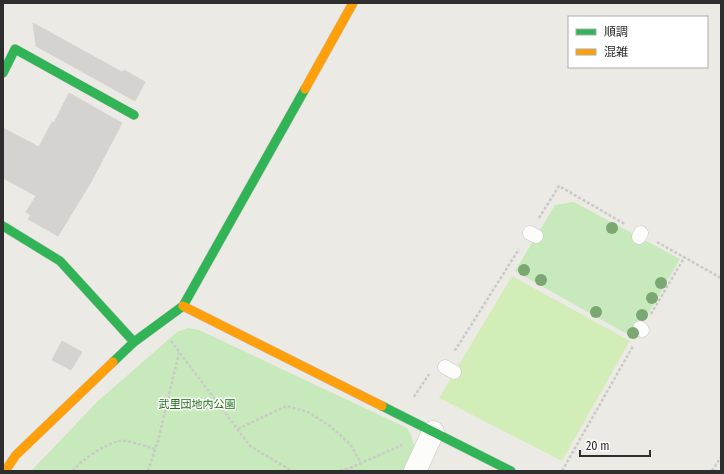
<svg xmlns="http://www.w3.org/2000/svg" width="724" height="474" font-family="'Fira Sans Condensed','Noto Sans JP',sans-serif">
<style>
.green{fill:#c8e9bb}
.pitch{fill:#d3edb9}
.building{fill:#d5d3cf;stroke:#d7d5d0}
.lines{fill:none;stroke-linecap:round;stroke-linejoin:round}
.lane-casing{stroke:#c9c8c9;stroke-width:15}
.street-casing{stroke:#c9c8c9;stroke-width:23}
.fast-casing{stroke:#c9c8c9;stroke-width:10}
.slow-casing{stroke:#c9c8c9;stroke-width:10}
.path{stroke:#cacac9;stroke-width:2.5;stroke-dasharray:3 2;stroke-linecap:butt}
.lane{stroke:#fcfcfb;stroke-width:14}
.street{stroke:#fcfcfb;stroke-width:22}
.fast{stroke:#30b455;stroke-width:9}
.slow{stroke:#ff9f0a;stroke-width:9}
.tree{fill:#7ba773}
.labels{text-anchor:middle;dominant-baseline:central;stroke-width:3;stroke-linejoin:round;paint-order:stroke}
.park-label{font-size:11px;fill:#1e7117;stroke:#fff}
</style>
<rect width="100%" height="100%" fill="#eceae4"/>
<path class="green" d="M574,202L680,259L634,338L515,271L555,205Z
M188,328L199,330L407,428L411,435L415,450L404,471H31L98,401L177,332Z"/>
<path class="pitch" d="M512,276L630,341L562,461L439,398Z"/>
<path class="building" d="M33,23L122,72L124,70L145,82L135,101L36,46Z
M69,93L122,123L91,182L58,236L28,219L31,215L26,212L36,196L3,178V128L39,147L52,122L54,123Z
M62,341L82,352L71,370L52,360Z"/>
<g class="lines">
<g class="lane-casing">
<path id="lane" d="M530,233L536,236
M639,237L641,233
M640,328L642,330
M445,367L454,372"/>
</g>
<g class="street-casing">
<path id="street" d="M415,471L433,432"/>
</g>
<g class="fast-casing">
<path id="fast" d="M3,73L15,49L134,115
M3,226L60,261L134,342
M113,362L134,342L183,306L305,89
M382,406L511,471"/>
</g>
<g class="slow-casing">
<path id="slow" d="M305,89L353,3
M183,306L382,406
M5,471L16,455L113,362"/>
</g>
<path class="path" d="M539,218L559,186L625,224
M657,242L721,278
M651,314L684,258
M171,341L250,446L292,471
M454,350L456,349L519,249
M414,397L429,374
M238,429L286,406L308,412L330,426L350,444L361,463
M73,471C81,460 105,444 119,441C126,439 148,447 155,449
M148,471L158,441L179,353
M340,471L349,468
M346,471L350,468L402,445
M562,471L633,346
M712,471L721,457"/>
<use href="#lane" class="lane"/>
<use href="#street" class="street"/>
<use href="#fast" class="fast"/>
<use href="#slow" class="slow"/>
</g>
<g class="tree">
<circle cx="612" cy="228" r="6"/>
<circle cx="524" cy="270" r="6"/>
<circle cx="541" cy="280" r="6"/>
<circle cx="661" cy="283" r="6"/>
<circle cx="652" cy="298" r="6"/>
<circle cx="596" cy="312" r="6"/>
<circle cx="642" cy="315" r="6"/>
<circle cx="633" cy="333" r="6"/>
</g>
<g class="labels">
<g class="park-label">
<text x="197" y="404">武里団地内公園</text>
</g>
</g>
<rect width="724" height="474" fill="none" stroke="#2e2e2e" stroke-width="8"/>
<rect x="568" y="16" width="140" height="52" fill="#ffffff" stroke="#ababab"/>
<rect x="576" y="29" width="20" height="6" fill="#30b455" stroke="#ababab"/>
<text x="604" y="36" font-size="12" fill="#2e2e2e">順調</text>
<rect x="576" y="49" width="20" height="6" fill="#ff9f0a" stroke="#ababab"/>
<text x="604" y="56" font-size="12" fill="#2e2e2e">混雑</text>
<path d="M580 450v6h70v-6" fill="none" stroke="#2e2e2e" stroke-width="2"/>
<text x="586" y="450" font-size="12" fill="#2e2e2e" stroke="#ffffff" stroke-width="3" paint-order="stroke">20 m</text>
</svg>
